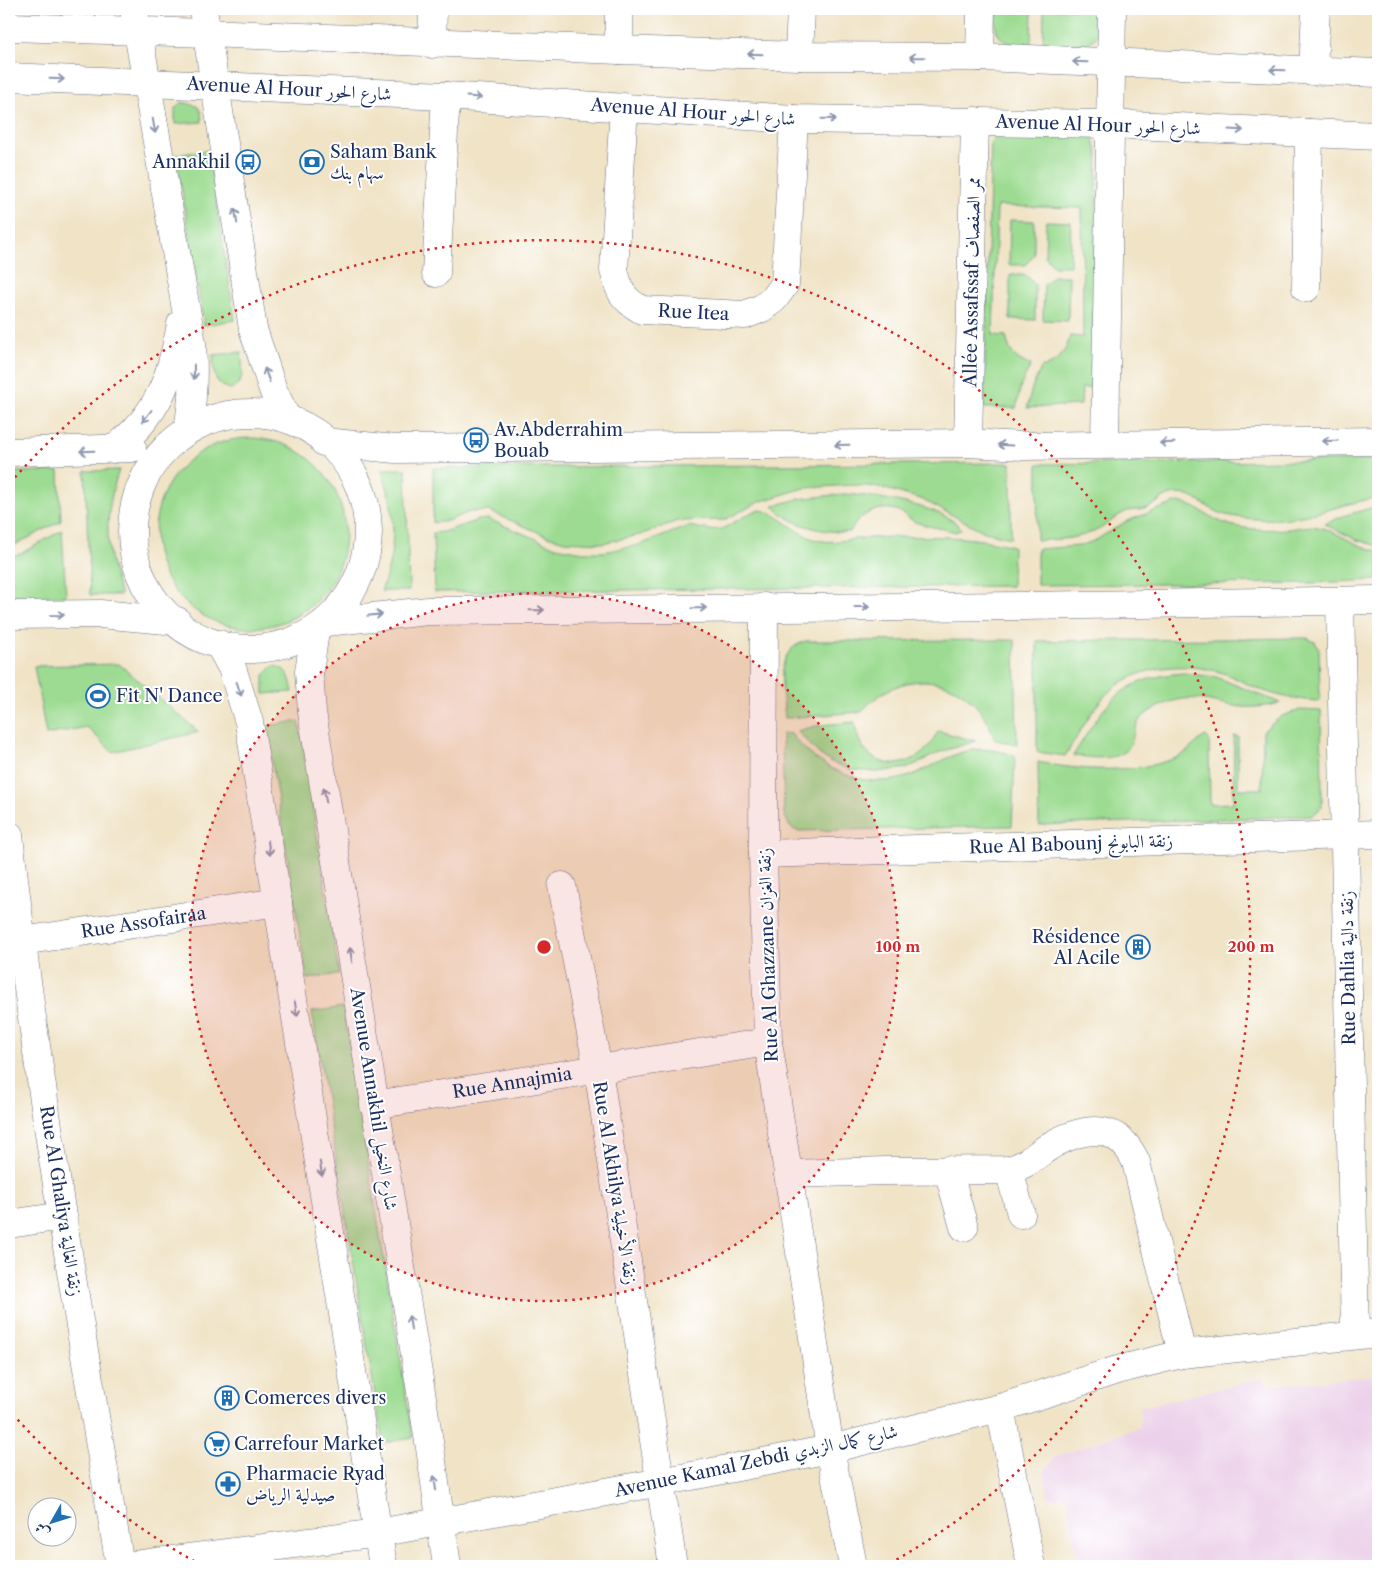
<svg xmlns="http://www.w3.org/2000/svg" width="1387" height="1575" font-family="'Libre Caslon Text',Amiri,serif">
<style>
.built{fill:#ecd1ea}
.green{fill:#9cdb91;stroke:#5c8578}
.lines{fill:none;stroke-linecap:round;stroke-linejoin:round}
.street-casing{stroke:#666e82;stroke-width:29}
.secondary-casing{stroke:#666e82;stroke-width:29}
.primary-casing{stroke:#666e82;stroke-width:29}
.street{stroke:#fff;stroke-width:28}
.secondary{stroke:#fff;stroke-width:28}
.primary{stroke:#fff;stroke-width:28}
.oneway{stroke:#8d97ae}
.ring{fill:none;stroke:#d62828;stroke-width:2.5;stroke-dasharray:2.5 5}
.labels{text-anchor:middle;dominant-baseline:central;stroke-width:4;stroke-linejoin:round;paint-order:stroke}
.street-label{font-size:18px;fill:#1b2f5e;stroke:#fff}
.poi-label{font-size:18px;fill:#1b2f5e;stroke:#fff;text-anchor:start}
.centre{fill:#d62828;stroke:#fff;stroke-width:2.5}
.ring-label{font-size:15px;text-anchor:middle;font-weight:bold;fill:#d62828;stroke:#fff;stroke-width:4;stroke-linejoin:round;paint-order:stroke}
</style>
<rect width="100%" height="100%" fill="#fff"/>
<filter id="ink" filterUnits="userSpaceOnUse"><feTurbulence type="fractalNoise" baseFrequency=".02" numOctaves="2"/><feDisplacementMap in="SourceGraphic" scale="10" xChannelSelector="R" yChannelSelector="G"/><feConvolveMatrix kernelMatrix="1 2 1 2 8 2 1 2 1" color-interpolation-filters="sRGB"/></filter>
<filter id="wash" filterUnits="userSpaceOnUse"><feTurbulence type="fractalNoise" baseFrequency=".0096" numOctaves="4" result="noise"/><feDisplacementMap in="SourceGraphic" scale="20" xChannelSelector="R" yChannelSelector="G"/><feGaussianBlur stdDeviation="1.12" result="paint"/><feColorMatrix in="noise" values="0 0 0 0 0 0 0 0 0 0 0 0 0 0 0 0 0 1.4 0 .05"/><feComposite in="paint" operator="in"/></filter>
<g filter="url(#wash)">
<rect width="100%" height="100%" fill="#f0e3c6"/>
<path class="built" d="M1378,1375V1566H1078L1067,1496L1049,1498L1044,1472L1055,1457L1140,1427V1408L1262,1378L1268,1386Z"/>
<path class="green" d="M995,9H1032L1031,46C1000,45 994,39 995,9Z
M1044,9H1103L1100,34L1088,44L1043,46Z
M182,102L197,106L201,111L202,122L175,124V108Z
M1090,134L1098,152L1091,388H1082L1081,405L1027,408L1032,388L1041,368C1058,363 1066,353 1070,336L1083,337L1082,208L997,206L993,335L1006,336C1009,352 1015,360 1031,365L1021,385L1016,408H984L991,142L995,136Z
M208,150L235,320L204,325L176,155Z
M1010,220L1034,221V255L1025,265H1009Z
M1046,221L1071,222L1070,266H1054L1045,256Z
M1010,275H1026L1035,285V320L1010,319Z
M1053,276H1069L1068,321L1043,320L1044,285Z
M241,352C242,367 247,381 231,389C212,385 214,371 213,355Z
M155 533a95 95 0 1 1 190 0a95 95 0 1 1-190 0Z
M1378,460V497C1318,510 1290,528 1226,515C1209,511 1195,494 1178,494C1164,494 1156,506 1144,509C1137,511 1132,509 1125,512C1114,517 1105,528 1093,532C1075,539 1056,540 1037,540L1038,464Z
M1011,463V538L985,532L921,499L878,487L853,485L804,488L759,502L724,520L677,521L640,535L603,543L565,541L547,536L489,511L470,512L447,521L433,523V468Z
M381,469H406L409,591H381C397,549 397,511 381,469Z
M119,470C104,513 104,552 121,595H90L85,471Z
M59,471L61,521L9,548V472Z
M843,494C868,495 948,506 961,529L956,532C943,528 927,527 915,522C909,519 905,514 899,511C879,504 859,514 850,532C824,533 792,526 773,506L798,499Z
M1178,502C1197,505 1211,520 1230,525C1249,530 1268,530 1288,529C1298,528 1308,525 1318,527C1338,531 1355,547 1378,551V580L1314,583L1037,585V549L1080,546L1096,540L1127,521Z
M1378,506V546L1357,540L1324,524L1346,515Z
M761,510C784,515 798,538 822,541C837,543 852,538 868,538C918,536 964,534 1013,546L1012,586L435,592L433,533L443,532L478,520L488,519L556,547L583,552H603L639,545L689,526L709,530L722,529L752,512Z
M62,530L66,596H9V557L22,553Z
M1307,638L1315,642L1319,649L1320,701C1297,700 1274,696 1254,687C1244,683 1236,678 1226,674C1183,659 1126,666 1098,704C1086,720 1076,739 1065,756L1037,752V641Z
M1015,640L1017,744L995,740C974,675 906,661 861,712L785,718C783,690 772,651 806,641Z
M119,664L199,732L112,752L87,727L46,735L34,666Z
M273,666C289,668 290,678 293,692L264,694V675Z
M1183,673L1216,677L1280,703C1268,706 1255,708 1242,707C1219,705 1200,695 1177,700C1165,703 1148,710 1140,720C1131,731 1135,749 1119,755C1105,760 1088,757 1073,756C1104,706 1118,678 1183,673Z
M1300,710L1321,711L1322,802L1321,808L1312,816L1039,825L1038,762C1080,771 1137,774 1178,757C1189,752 1198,739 1206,736L1209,739L1210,804L1233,803L1234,736H1238V789H1262L1263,731L1282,716Z
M299,721L339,974L307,979L266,726Z
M855,722C859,774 918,778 938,731L976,741L940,752L908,768L877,772L852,770L831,762L819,754L797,731L820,725Z
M782,733L791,734C819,771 871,794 917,773C956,755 970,740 1015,756L1012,826L797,831L790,827L784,814Z
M343,1007L413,1438L383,1443L312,1012Z"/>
</g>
<g filter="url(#ink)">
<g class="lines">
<g class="street-casing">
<g id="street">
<path d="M432,44L433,9"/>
<path d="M619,50V9"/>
<path d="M799,56L801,9"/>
<path d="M980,57L981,9"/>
<path d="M1313,71L1316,9"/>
<path id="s1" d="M624,107L614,270C619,291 622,299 642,310L745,315L762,308L774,299L785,284L794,119"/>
<path d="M436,273L446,96"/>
<path d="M1306,288L1309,133"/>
<path d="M968,443L975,121"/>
<path d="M1105,443L1112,9"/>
<path d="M1340,601L1355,1334"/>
<path d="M764,607L763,854L768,1042L830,1449L853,1566"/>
<path d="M9,835C36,1080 80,1323 120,1566"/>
<path d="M763,854L1378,834"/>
<path d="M562,886L598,1069L673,1566"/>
<path id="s2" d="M9,943L278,902"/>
<path id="s3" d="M374,1105L768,1042"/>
<path d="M948,1170L964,1227"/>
<path d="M1009,1170L1021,1214"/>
<path d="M788,1174L887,1171L1009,1170C1029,1165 1037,1153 1055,1143C1089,1125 1119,1124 1136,1162L1182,1354"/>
<path d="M9,1224L63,1216"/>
<path d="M1000,1408L1031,1566"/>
</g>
</g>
<g class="secondary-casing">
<path id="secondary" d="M9,27L207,33L619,50L799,56L980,57L1378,73
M9,77L446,96L794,119L1109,124L1378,136
M127,1566L378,1533L661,1482L830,1449L1000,1408L1117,1370L1182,1354L1378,1333"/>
</g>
<g class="primary-casing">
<path id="primary" d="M134,9L192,344C194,374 193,401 188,430
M203,9L253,329L273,390L287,419
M132 531a118 118 0 1 1 236 0a118 118 0 1 1-236 0Z
M324,442L395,449L968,443L1023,446L1378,441
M114,449C159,414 171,378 181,324
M9,452L132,448
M9,615L100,614L177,621
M326,622L428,611L1024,606L1378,600
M315,631L309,672L312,712L430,1448L447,1566
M219,644L232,668L249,722L383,1566"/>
</g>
<use href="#street" class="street"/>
<use href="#secondary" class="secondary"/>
<use href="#primary" class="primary"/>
</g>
<defs><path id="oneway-shaft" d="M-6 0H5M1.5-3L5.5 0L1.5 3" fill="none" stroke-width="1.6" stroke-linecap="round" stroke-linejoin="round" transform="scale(1.25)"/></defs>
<g class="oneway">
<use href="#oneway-shaft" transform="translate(755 54) rotate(-178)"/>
<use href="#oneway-shaft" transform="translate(917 57) rotate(-179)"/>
<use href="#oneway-shaft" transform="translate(1080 62) rotate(-178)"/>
<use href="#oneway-shaft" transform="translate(1277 70) rotate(-178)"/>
<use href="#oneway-shaft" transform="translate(57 79) rotate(2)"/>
<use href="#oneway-shaft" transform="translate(474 97) rotate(4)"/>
<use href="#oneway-shaft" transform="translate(829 119) rotate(1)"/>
<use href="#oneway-shaft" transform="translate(154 126) rotate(80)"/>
<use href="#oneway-shaft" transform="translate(1236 130) rotate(3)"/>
<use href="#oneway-shaft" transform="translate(236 216) rotate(-99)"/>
<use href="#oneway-shaft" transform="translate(194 372) rotate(89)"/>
<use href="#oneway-shaft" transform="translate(267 375) rotate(-110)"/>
<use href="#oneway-shaft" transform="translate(147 416) rotate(127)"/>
<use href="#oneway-shaft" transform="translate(1330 441) rotate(179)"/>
<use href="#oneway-shaft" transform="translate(1167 443) rotate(179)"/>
<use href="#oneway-shaft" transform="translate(842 445) rotate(179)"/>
<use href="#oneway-shaft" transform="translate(1005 445) rotate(-177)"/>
<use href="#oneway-shaft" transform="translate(87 451) rotate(178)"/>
<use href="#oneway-shaft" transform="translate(862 607)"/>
<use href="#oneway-shaft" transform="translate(699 608) rotate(-1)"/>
<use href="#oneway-shaft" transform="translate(537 610) rotate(-1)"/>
<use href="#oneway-shaft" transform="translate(57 615) rotate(-1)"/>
<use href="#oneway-shaft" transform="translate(375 615) rotate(-6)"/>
<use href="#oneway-shaft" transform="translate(239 689) rotate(71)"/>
<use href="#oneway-shaft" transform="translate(325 795) rotate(-99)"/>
<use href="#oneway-shaft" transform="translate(269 848) rotate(81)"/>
<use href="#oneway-shaft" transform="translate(351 955) rotate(-99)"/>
<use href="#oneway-shaft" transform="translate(296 1009) rotate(81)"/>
<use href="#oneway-shaft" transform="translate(321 1169) rotate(81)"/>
<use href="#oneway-shaft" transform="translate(410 1323) rotate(-99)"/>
<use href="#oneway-shaft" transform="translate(435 1483) rotate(-98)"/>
</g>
</g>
<circle cx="544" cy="947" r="354" fill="#d62828" fill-opacity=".12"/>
<g class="ring">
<circle cx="544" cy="947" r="354"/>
<path d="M201 1565A707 707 0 0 1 10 1411M10 483A707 707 0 1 1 887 1565"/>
</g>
<defs>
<g id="bus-ring" transform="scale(1.25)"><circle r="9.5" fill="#fff" stroke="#1f6fb2" stroke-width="1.5"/><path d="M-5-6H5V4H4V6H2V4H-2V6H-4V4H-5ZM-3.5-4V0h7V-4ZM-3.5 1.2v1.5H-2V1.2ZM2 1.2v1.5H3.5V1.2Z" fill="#1f6fb2"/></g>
<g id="bank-ring" transform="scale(1.25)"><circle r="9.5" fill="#fff" stroke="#1f6fb2" stroke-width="1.5"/><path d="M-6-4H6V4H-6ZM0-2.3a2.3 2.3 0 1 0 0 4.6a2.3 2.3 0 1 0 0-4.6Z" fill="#1f6fb2"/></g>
<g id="stadium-ring" transform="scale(1.25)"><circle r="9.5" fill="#fff" stroke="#1f6fb2" stroke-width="1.5"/><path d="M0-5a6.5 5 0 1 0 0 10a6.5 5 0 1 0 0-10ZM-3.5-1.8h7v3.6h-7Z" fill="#1f6fb2"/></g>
<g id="building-ring" transform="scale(1.25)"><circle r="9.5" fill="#fff" stroke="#1f6fb2" stroke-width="1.5"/><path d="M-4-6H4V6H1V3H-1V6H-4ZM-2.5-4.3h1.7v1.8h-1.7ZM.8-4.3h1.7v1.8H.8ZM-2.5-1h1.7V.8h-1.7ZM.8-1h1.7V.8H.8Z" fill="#1f6fb2"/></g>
<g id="supermarket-ring" transform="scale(1.25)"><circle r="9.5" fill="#fff" stroke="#1f6fb2" stroke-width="1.5"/><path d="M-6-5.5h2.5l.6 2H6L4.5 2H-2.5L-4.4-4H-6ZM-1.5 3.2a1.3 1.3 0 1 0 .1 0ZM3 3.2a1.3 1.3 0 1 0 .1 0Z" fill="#1f6fb2"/></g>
<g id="pharmacy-ring" transform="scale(1.25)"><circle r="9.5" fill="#fff" stroke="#1f6fb2" stroke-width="1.5"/><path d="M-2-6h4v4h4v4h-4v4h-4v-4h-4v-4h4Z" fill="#1f6fb2"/></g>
</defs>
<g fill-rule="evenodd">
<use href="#bus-ring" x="248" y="162"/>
<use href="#bank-ring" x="312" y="162"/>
<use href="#bus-ring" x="476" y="440"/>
<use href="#stadium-ring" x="98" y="696"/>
<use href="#building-ring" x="1138" y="947"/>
<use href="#building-ring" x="227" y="1398"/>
<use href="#supermarket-ring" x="217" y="1444"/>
<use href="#pharmacy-ring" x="228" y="1484"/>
</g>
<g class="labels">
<g class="street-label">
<text transform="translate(289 89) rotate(3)">Avenue Al Hour شارع الحور</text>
<text transform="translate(693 112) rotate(4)">Avenue Al Hour شارع الحور</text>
<text transform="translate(1098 125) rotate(2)">Avenue Al Hour شارع الحور</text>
<text transform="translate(972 282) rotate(-89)">Allée Assafssaf ممر الصفصاف</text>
<text stroke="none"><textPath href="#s1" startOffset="266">Rue Itea</textPath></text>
<text transform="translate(1071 844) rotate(-2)">Rue Al Babounj زنقة البابونج</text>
<text stroke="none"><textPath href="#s2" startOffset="136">Rue Assofairaa</textPath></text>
<text transform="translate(768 955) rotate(-92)">Rue Al Ghazzane زنقة الغزان</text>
<text transform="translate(1348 968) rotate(-91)">Rue Dahlia زنقة دالية</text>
<text stroke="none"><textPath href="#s3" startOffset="140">Rue Annajmia</textPath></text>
<text transform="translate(374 1099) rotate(81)">Avenue Annakhil شارع النخيل</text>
<text transform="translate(615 1183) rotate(81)">Rue Al Akhilya زنقة الأخيلية</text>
<text transform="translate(61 1201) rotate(81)">Rue Al Ghaliya زنقة الغالية</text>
<text transform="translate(756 1461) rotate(-12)">Avenue Kamal Zebdi شارع كمال الزبدي</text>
</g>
<g class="poi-label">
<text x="330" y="152">Saham Bank<tspan x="330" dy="21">سهام بنك</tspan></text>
<text x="230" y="162" text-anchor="end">Annakhil</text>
<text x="494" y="430">Av.Abderrahim<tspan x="494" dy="21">Bouab</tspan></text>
<text x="116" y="696">Fit N' Dance</text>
<text x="1120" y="937" text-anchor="end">Résidence<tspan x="1120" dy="21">Al Acile</tspan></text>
<text x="244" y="1398">Comerces divers</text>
<text x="234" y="1444">Carrefour Market</text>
<text x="246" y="1474">Pharmacie Ryad<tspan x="246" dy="21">صيدلية الرياض</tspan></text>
</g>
</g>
<circle cx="544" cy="947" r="8" class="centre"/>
<g class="ring-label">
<text x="898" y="952">100 m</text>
<text x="1251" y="952">200 m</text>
</g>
<rect width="1387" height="1575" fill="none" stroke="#fff" stroke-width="30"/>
<g transform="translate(52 1522) rotate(231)"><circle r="24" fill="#ffffff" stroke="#a4acbf"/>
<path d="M0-4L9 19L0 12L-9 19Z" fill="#1f6fb2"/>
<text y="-8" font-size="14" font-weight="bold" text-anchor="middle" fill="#1b2f5e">ش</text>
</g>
</svg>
